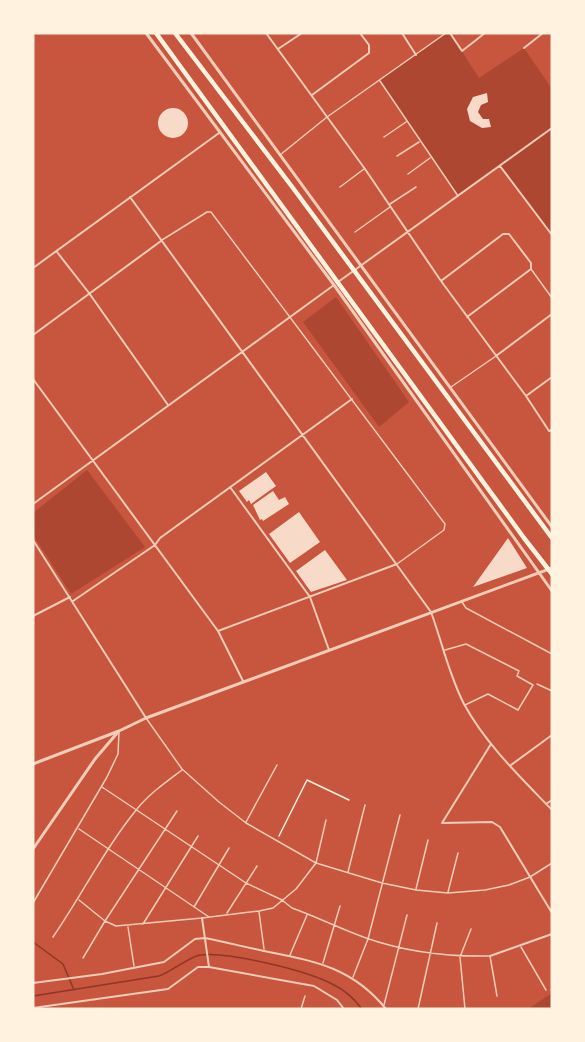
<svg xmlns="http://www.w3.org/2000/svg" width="585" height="1042" font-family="Mulish,sans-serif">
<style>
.green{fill:#ae4732}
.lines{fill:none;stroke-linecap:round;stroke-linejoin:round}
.stream{stroke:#8f3625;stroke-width:1.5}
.building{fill:#f7dbc8}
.path{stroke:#fff3e0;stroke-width:1.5}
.service{stroke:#f1ccb7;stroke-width:1.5}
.minor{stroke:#f1ccb7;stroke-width:2}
.tertiary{stroke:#f1ccb7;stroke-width:3}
.motorway{stroke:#fff3e0;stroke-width:4.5}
</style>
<rect width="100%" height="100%" fill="#c8553d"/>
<path class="green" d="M446,33H450L479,78L524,48L552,89V235L500,166L458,196L379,81Z
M336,297L409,402L379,427L303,322Z
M87,470L145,547L71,594L33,535V513Z
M552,993V1009H528Z"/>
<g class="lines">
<path class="stream" d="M33,942L63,964L74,990
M33,996L159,976C171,972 189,957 200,955C227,951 309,971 334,985C345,990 355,1000 362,1009"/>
</g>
<path class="building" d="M487,93L488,102L481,105L478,112L483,119H489L491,127L482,128L470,121L467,109L473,97Z
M158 123a15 15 0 1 1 30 0a15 15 0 1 1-30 0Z
M266,472L276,486L251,504L249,500L247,502L239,491Z
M273,491L279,500L285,497L289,504L263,521L262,519L260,520L253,505Z
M299,512L320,542L290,563L269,534Z
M508,538L527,568L473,587Z
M325,550L347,580L311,592L296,571Z"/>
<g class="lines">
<path class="path" d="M279,836L307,780L349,800"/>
<path class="service" d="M380,81L458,196
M384,137L406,122
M280,155L327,117L446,33
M397,156L419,142
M408,174L430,158
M340,187L364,169
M390,204L416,187
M355,232L390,207
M162,240L207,212H211L445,524L444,530L397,564
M531,269L552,298
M451,387L496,356
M462,602L466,608L552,654
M445,650L466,644L519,671L517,676L533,685L518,710L488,694L465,705
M537,684L552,691
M146,718L182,769L219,802L246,823L316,863L382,883L416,890L448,893L485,890L509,885L530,877L552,863
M102,787L246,883L282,900L292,908C317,917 341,929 366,938C406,952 448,957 490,956L497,996
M246,822L277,765
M79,829L209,917
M348,872L365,805
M416,889L428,840
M448,892L458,853
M79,900L105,921L116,926L202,918L259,911L273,908L296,889L316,863L326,820
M33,903L107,777L118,754L119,732
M194,907L229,848
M259,912L264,949
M227,913L257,866
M143,924L198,836
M128,927L134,966
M53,937C82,895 105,848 137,809C149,794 166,782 182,770
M521,947L546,990
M290,955L307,915
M83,958L105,921L177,811
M323,963L340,906
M353,977L368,939L400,815
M384,1005L407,915
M301,1009L305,996
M418,1009L437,923
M465,1009L460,957L471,929"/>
<path class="minor" d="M266,33L365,169L441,281L526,396L549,431L552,430
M402,33L416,55
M450,33L462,51L485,33
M524,48L543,33
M278,49L302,33
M312,95L369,53V45L360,33
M500,166L552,235
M130,197L431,612C442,642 449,675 464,704C485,743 521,778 552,810
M57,252L89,293L168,405
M33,268L219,133
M441,281L503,234H509L531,263V269L467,317
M338,282L552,128
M33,335L161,241
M496,356L552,314
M33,379L218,631L243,681
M526,396L552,377
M230,487L310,597L329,650
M33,504L334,285
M33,540L146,718
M73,601L155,545L160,538L352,399
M33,616L70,597
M218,631L397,564
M511,765L552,735
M546,804L552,800
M442,823L492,822L500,827L552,913
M442,823L491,744
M202,918L209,967
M490,956L552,934
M33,983L102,974L164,962L195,939L205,938C225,942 245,947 264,951C314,961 352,967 386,1009
M33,1008L168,989L198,967H209L314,986L337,1000L344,1009"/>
<path class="tertiary" d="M146,33L334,285L552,591
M191,33L552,527
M33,764L119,731L146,718L552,568
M33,849L95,759L118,732"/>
<path class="motorway" d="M156,33L524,538L552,574
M175,33L293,188L552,538"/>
</g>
<rect width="585" height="1042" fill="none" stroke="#fff3e0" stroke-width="69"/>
</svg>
